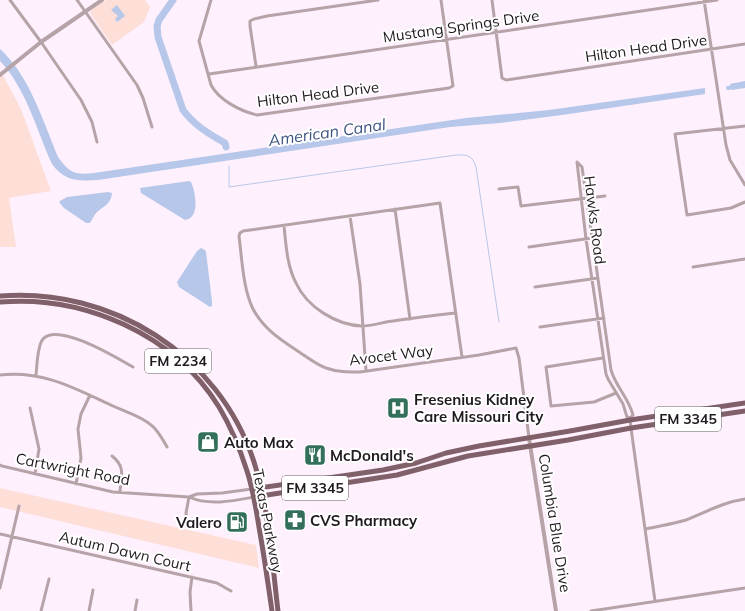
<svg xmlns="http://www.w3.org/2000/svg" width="745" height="611" font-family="Mulish,sans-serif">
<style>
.green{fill:#fddfd8}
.water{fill:#b6c7e9}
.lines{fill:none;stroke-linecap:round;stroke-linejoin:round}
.stream{stroke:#b6c7e9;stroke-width:1}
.canal{stroke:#b6c7e9;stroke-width:4}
.river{stroke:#b6c7e9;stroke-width:7}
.minor{stroke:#b6a3a8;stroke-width:3}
.tertiary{stroke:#b6a3a8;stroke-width:4}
.primary{stroke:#806069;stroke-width:5}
.labels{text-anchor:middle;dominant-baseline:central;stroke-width:4;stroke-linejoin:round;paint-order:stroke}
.shield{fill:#fff;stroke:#645f63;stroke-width:1}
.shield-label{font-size:14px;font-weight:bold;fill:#211a20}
.street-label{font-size:15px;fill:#211a20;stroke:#fff}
.poi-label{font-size:15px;font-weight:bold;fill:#211a20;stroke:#fff;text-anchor:start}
.water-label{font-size:16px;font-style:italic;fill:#3d5482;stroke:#fff}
</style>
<rect width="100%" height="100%" fill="#fff0fe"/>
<path class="green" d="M106,0H145L150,7L144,22L112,45L90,13L92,10Z
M0,70L21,109L51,191L9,198L16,247H0Z
M0,488L256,545L259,568L0,507Z"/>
<path class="water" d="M117,5L125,16L117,22L115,19L118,16L111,10Z
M0,49C29,75 43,121 58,157C70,173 74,175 94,173L466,118L549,110L705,88V94L562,115L500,123L450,127L98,180C79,181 65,182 52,164C36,129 27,90 0,61Z
M745,81V88L732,90L730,84Z
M189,181L191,182C196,192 200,219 185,220L141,193L140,188Z
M108,192L112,193C111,204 104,206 97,212C94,215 92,220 90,223H86L64,208L59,202L60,201L67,197Z
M201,248L205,250L206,252L212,301V306L210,307L179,287L177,282L197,251Z"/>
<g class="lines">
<path class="stream" d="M229,166V187L456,155C468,155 472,155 476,167L499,322"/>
<path class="canal" d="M728,88L745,85"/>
<path class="river" d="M173,0L159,20L157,26L158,37L183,110C194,125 209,134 225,143L226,147"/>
<path class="minor" d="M10,0L41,42L81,100L92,122L97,142
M77,0L137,85L143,98L152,127
M211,0L199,41L211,85C219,100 240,111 257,115L449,88L453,86L441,0
M492,0L502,78L506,80L745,44
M704,0L726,145L730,160L745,185
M256,66L250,26V21L254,19L267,16L378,0
M209,74L717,0
M745,126L675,134L687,215L731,208L745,202
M577,162L582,167L611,370C616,387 628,397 633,415L630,418L631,428L655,601
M577,162L586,239L606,374L608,379L623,404L627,417L630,418
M499,189L518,187L521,206L605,196
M395,209L410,319
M350,216L360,284L366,371
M284,226C286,245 287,266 296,283C307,307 336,325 362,326C372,326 383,322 393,321C414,318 435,315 456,313
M529,247L592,238
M693,267L745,259
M535,287L598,278
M540,327L604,318
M462,357L440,203L243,231L240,233L239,236C242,259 243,289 253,309C264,330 283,341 302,354C310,359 317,365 326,368C337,372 348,372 360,372L479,355L516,348L519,358L529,438
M603,358L546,367L551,406L594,402L616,393
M0,375C43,370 76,389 113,406C126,412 141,416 151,425C158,430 163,440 167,447
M36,375C37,367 37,346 43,339C58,322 117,358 133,367
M30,408L39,449L35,474
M112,456C126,467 121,476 120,492
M0,465L2,466L113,492L189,497C209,506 233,501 254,497
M76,484L81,458L78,429L81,414L90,395
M189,497L197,494L222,493L252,489
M187,521L186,513L189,497
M646,529C659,526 673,524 686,520C706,512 724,502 745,499
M0,534L217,583L231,591
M0,588L19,506
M41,611L49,579
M89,611L93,590
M135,611L137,600
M191,611L190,592L192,577
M591,611L745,588"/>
<path class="tertiary" d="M0,75L41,42L102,0
M529,438L556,611"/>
<path class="primary" d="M0,296C111,287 219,354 254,462C269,510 272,561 278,611
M0,302C84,295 174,334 219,407C231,427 240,449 247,471C253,489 256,508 259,527C264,555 268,583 272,611
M252,489L383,470L416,463L446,453L479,446L570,431L630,420L745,403
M254,497L397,475L468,456L568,440L631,428L745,411"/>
</g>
<defs>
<g id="hospital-square" transform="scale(1.15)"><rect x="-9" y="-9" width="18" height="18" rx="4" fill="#336f5a" stroke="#fff"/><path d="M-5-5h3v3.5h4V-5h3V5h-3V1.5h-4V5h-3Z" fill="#fff"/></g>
<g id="shop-square" transform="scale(1.15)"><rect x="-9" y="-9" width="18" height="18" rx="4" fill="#336f5a" stroke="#fff"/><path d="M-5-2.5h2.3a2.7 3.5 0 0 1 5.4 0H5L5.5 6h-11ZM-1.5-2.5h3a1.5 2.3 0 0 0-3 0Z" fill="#fff"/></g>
<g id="restaurant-square" transform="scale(1.15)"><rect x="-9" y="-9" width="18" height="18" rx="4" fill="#336f5a" stroke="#fff"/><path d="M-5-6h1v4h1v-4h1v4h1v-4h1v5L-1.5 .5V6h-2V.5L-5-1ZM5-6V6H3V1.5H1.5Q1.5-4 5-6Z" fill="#fff"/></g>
<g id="pharmacy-square" transform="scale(1.15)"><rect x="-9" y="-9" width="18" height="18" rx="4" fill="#336f5a" stroke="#fff"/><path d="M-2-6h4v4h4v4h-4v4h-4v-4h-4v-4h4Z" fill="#fff"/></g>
<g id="fuel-square" transform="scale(1.15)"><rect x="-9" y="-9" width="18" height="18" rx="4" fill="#336f5a" stroke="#fff"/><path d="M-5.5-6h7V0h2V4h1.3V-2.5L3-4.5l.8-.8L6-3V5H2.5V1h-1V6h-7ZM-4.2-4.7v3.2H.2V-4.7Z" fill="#fff"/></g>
</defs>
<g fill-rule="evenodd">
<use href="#hospital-square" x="398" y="408"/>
<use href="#shop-square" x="208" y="442"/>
<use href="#restaurant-square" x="315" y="455"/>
<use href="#pharmacy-square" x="295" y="520"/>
<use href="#fuel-square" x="237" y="522"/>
</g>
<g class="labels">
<g class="shield">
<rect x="145" y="349" width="66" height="24" rx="3"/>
<rect x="655" y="407" width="66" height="24" rx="3"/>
<rect x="282" y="476" width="66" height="24" rx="3"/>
</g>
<g class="shield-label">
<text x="178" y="361">FM 2234</text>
<text x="688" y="419">FM 3345</text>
<text x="315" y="488">FM 3345</text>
</g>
<g class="street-label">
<text transform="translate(461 26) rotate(-8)">Mustang Springs Drive</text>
<text transform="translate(646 48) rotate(-8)">Hilton Head Drive</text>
<text transform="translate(318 94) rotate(-7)">Hilton Head Drive</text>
<text transform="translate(595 220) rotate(83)">Hawks Road</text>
<text transform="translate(391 355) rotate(-7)">Avocet Way</text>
<text transform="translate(73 469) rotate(11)">Cartwright Road</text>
<text transform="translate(268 521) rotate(79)">Texas Parkway</text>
<text transform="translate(555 523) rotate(81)">Columbia Blue Drive</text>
<text transform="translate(125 551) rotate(13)">Autum Dawn Court</text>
</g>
<g class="poi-label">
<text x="414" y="399">Fresenius Kidney<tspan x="414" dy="17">Care Missouri City</tspan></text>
<text x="224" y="442">Auto Max</text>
<text x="330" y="455">McDonald's</text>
<text x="310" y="520">CVS Pharmacy</text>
<text x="222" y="522" text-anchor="end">Valero</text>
</g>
<g class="water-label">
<text transform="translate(327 132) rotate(-8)">American Canal</text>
</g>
</g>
</svg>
